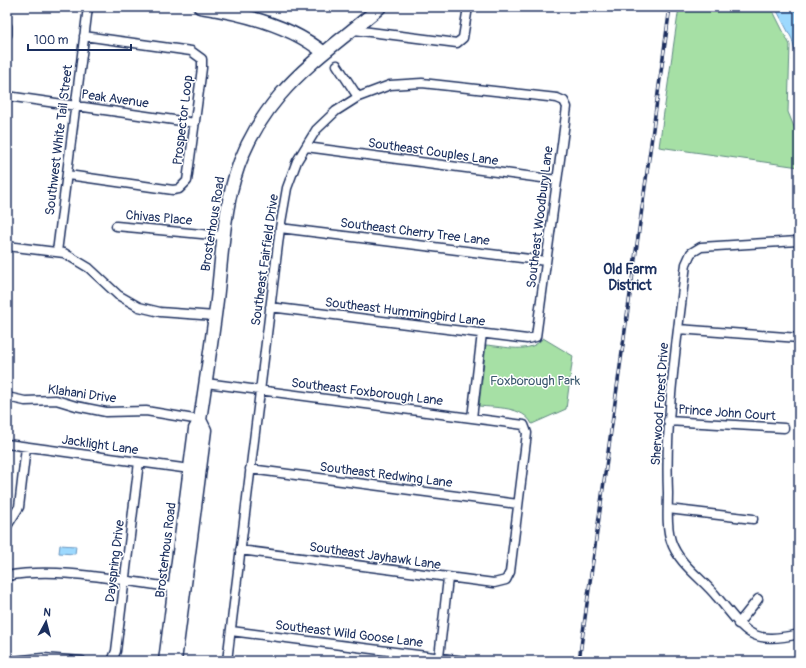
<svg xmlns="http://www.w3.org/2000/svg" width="806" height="668" font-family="Pangolin,sans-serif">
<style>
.green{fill:#a6e0a5;stroke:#608882}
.water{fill:#9dd9fe;stroke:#6995be}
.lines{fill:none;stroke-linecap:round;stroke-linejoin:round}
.street-casing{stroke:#1b2f5e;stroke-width:11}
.secondary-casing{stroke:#1b2f5e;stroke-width:15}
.street{stroke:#fff;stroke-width:8}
.secondary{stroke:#fff;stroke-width:12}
.rail-casing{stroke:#1b2f5e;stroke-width:3.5}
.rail{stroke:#fff;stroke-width:2;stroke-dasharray:6;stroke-linecap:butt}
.labels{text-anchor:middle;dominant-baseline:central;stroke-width:3;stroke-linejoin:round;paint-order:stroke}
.street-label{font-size:13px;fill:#1b2f5e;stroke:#fff}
.park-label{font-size:13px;fill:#3e5b70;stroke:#fff}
.neighbourhood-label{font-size:14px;font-weight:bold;fill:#1b2f5e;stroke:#fff}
</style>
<rect width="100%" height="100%" fill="#fff"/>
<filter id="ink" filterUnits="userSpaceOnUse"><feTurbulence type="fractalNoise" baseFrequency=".025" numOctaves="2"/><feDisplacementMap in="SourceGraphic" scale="8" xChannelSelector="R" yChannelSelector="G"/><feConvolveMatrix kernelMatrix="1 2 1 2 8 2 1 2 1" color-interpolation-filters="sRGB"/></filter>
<g filter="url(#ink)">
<path class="green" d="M679,7H771L790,45L788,112L799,139V167L659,147Z
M543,338L573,356L566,409L532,424C523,406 496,408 479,406L486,345C504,346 530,355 543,338Z"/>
<path class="water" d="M775,7H797L799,10V122L796,56L792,39Z
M60,545L76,546L75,554L59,553Z"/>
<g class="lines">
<g class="street-casing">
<path id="street" d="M7,26V35
M354,30L457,43L463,38L468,7
M337,65L358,97
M7,96L195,123
M306,147L557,180
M68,175L173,190L179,189L187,181L202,68V59L191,51L84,36
M116,226L223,236
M280,228L546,261
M798,241L701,247L691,253L686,264C677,340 665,416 668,493C668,508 666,526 671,541C679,565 702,578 717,597C746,631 749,646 799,634
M7,246L64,253L89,268L118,295L139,307L160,312L215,316
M57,252L88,7
M678,329L799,338
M206,383L524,425L527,433L510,572L506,580L494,583L240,550
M7,397L25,401L56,400L76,406L106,412L146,411L200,420
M472,418L482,333
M668,421L784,428
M7,444L190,469
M250,469L518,504
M668,509L753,519
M7,526L19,507L26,447
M7,576C60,566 125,582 179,588
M738,624L758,599
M231,631L465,661
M439,657L448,578
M12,661L43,658L82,661
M112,661L116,651L139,462
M227,661L280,228L287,188L297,161L316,130L336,111L358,97L390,85L422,83L557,98L564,101L567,107L536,337L527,339L270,307"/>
</g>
<g class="secondary-casing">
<path id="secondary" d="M200,7C240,13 292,26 324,53
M165,661L195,429L200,420C206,380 212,340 217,300C226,219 224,161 280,95C309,61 347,36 380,7
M175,661L205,430L200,420"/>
</g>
<use href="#street" class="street"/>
<use href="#secondary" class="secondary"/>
<g class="rail-casing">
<path id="rail" d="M579,661L670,7"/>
</g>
<use href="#rail" class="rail"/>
</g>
</g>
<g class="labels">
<g class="street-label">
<text transform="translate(115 99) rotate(8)">Peak Avenue</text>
<text transform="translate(183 120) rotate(-83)">Prospector Loop</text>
<text transform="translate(59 140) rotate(-83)">Southwest White Tail Street</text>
<text transform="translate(433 152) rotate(8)">Southeast Couples Lane</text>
<text transform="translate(540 217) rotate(-83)">Southeast Woodbury Lane</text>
<text transform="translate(159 218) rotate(5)">Chivas Place</text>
<text transform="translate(213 224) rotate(-81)">Brosterhous Road</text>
<text transform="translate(415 232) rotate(7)">Southeast Cherry Tree Lane</text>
<text transform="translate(265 260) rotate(-82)">Southeast Fairfield Drive</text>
<text transform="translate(405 312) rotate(7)">Southeast Hummingbird Lane</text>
<text transform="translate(367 392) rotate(7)">Southeast Foxborough Lane</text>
<text transform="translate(82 394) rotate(8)">Klahani Drive</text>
<text transform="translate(660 404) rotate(-86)">Sherwood Forest Drive</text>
<text transform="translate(727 413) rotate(4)">Prince John Court</text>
<text transform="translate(100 445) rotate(8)">Jacklight Lane</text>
<text transform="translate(386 475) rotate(7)">Southeast Redwing Lane</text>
<text transform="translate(166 550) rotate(-83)">Brosterhous Road</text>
<text transform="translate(375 556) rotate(8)">Southeast Jayhawk Lane</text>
<text transform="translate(115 561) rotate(-83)">Dayspring Drive</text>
<text transform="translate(349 634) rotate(7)">Southeast Wild Goose Lane</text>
</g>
<g class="park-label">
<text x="535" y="381">Foxborough Park</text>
</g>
<g class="neighbourhood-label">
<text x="630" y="269">Old Farm<tspan x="630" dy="16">District</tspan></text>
</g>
</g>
<rect width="806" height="668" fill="none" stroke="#fff" stroke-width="24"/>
<rect x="12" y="12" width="782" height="644" fill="none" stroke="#1b2f5e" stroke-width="1.5" filter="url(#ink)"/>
<g transform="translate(46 622) rotate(7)" stroke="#ffffff" stroke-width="3" paint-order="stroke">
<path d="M0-3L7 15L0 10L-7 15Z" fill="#1b2f5e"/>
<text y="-6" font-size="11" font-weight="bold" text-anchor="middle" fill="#1b2f5e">N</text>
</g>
<path d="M28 44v6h103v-6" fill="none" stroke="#1b2f5e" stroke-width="2"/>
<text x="34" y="44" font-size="12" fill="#1b2f5e" stroke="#ffffff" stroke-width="3" paint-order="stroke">100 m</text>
</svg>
